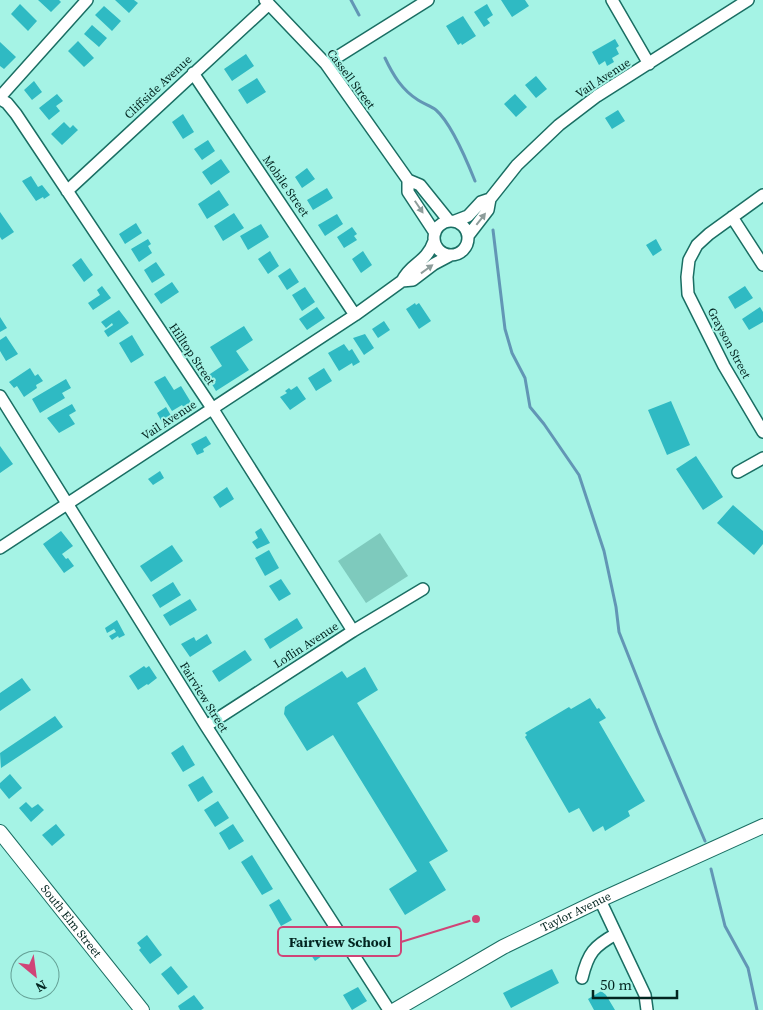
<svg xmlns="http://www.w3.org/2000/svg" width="763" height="1010" font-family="'Source Serif 4',serif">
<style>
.green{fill:#7ecabd}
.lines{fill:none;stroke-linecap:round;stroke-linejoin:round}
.stream{stroke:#6296b5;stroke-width:3}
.building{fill:#2fbac3}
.minor-casing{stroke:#1a6e63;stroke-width:14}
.tertiary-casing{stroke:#1a6e63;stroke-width:16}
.minor{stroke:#fff;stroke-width:11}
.tertiary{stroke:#fff;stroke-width:14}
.oneway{fill:#8e9d9b}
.labels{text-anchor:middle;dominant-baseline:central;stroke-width:4;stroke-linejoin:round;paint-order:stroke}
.street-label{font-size:12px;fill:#032520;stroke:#a5f3e5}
.leader{fill:none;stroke:#d04477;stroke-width:2}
.callout-dot{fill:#d04477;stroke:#a5f3e5;stroke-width:2}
.callout{fill:#a5f3e5;stroke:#d04477;stroke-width:2}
.callout-label{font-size:14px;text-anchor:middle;font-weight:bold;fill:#032520}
</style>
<rect width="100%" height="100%" fill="#a5f3e5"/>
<path class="green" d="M380,533L408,576L366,603L338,561Z"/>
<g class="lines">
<path class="stream" d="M351,0L359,15
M385,58C393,75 402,90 418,100C424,104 431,106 436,110C452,124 467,161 475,181
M493,230L505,329L512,353L525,378L530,407L544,424L579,475L604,551L616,607L619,632L659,733L705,841
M711,869L725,926L748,968L757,1010"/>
</g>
<path class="building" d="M38,0H59L61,2L51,12Z
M115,0H134L138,3L129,13Z
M501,0H525L529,6L512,17Z
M20,4L37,21L28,31L11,14Z
M487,4L493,15L487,19L490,23L484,27L474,12Z
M104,6L121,21L112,31L95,15Z
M463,16L476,36L462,45L461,43L458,45L446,26Z
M92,25L107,38L99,47L84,34Z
M615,39L619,46L616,48L619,54L612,58L614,62L607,66L605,61L599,65L592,52Z
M78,41L94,58L84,67L68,51Z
M0,42L16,57L4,69L0,66Z
M246,54L254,66L232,81L224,69Z
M536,76L547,89L536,98L525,85Z
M257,78L266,92L247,104L238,90Z
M34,81L42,92L32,100L24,90Z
M57,94L63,101L56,106L60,111L49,120L39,108Z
M515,94L527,107L516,117L504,104Z
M618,110L625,121L612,129L605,118Z
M183,114L194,132L183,139L172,122Z
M64,122L70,128L73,125L78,130L62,145L51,134Z
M208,140L215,151L202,160L194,149Z
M221,159L230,172L211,185L202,172Z
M307,168L315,179L302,188L295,177Z
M31,176L38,187L42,185L50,195L44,199L43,197L36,201L22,181Z
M327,188L333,198L313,210L307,200Z
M219,190L229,205L207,219L198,204Z
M0,212L14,232L2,240L0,237Z
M234,213L244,228L223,241L214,226Z
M337,214L343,224L325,236L318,225Z
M136,223L142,233L125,244L119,234Z
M261,224L269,237L248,250L240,236Z
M352,227L357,234L354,236L357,240L344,248L337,237Z
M148,239L151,244L148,246L152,253L139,262L131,249Z
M656,239L662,250L653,256L646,245Z
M270,251L279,266L268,274L258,259Z
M363,251L372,265L361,273L352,259Z
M81,258L93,275L84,282L72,265Z
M156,262L165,275L152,283L144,270Z
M290,268L299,282L287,290L278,276Z
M172,282L179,292L161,304L154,294Z
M102,286L111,298L93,310L88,303L100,295L97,290Z
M745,286L753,298L735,309L728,297Z
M305,287L315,302L302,311L292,295Z
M415,303L416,305L419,303L431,321L419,329L406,309Z
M317,307L325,318L307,330L299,319Z
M760,307L763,312V322L749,330L742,319Z
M119,310L129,323L108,337L104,331L113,325L112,323L106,328L101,322Z
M0,317L7,328L0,332Z
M384,321L390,330L378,338L372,329Z
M244,326L253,340L236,351L249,370L216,391L207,376L222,366L210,347Z
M365,334L374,348L364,355L353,338Z
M132,335L144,355L131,363L119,343Z
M6,336L18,354L6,361L0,351V340Z
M344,344L349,351L352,349L360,362L353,366L352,363L339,371L328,353Z
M30,368L35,376L38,374L43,381L36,385L37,388L24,397L17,386L14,388L9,382Z
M324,368L332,381L316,391L308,378Z
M165,376L174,390L181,386L192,404L184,408L182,405L172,411L154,382Z
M66,379L71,388L62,393L65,398L40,413L32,399Z
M297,386L306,399L290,410L280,397L287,393L285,391L289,388L291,390Z
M671,401L690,445L667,455L648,410Z
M72,404L76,411L69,415L75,424L59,433L47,418Z
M166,407L173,419L163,424L157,413Z
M206,436L211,444L203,449L204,452L197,455L191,444Z
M0,446L13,464L0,473Z
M696,456L723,497L703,510L676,469Z
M160,471L164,478L153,485L148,479Z
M227,487L234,499L220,508L213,497Z
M733,505L763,531V544L754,555L717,523Z
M261,528L270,543L257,549L252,542L258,538L255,532Z
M61,531L73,546L62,554L66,559L68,558L74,566L64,573L43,544Z
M172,545L183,561L151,582L140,566Z
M269,550L279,568L265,576L255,558Z
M281,579L291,594L279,601L269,586Z
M173,582L181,595L160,608L152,595Z
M190,599L197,610L170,626L163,615Z
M297,618L303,628L270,649L264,639Z
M117,620L125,635L119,638L118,636L112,640L109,636L116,632L114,629L107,633L105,628Z
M207,634L212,643L190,657L181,644L194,637L196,641Z
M245,650L252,660L219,682L212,671Z
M144,666L146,668L149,666L157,678L148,685L147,684L138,690L129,676Z
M365,667L378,690L357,703L448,851L429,862L446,890L405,915L389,889L417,871L333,735L307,751L284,714L285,707L289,704L342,671L347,678Z
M22,678L31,690L0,711V693Z
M590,698L597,709L599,708L606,718L599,722L645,801L628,811L630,816L605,831L603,826L593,832L579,808L569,813L525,737L527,735L525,733L569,707L571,709Z
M55,716L63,727L1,768L0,753Z
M183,745L195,765L183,772L171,753Z
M10,774L22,788L9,799L0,788V783Z
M203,776L213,792L198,802L188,785Z
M218,801L229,818L215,827L204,810Z
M26,802L32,808L38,804L44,810L31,822L19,808Z
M56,824L65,835L52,846L42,835Z
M233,824L244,841L229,850L219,833Z
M252,855L273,889L262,895L241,862Z
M279,899L292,920L281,926L269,905Z
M147,935L162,955L150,964L139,950L141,948L137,943Z
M318,941L326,953L315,961L307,949Z
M171,966L188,987L178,995L161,974Z
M552,969L559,983L511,1008L503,993Z
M358,987L367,1001L352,1010L343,995Z
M603,990L615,1010H594L588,999Z
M194,995L204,1008L201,1010H180L178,1006Z"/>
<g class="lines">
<g class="minor-casing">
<path id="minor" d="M265,0L326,64L408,180V192L435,233
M612,0L649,64
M326,64L428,0
M193,73L355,315
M0,97L87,0
M0,99L7,103L16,114L212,408L353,631
M408,180L420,185L449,221
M67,191L269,4
M763,195L709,234L697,245L689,260L687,277L688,294L724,366L763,432
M732,217L763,265
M455,221L468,216L481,202L490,199
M434 238a17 17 0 1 1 34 0a17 17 0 1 1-34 0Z
M468,236L488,210L490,199L517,165L559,125L597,96L748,0
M402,281C411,262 426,264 434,241
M0,396L206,726L389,1010
M738,472L763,458
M0,548L355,315L402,281L413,280L434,264L451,255
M206,726L353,631L423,589
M600,900L645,995L647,1010
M582,978C588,953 594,946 616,934"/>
</g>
<g class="tertiary-casing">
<g id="tertiary">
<path id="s1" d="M0,832L142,1010"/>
<path id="s2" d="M395,1010L503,947L600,900L763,826"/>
</g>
</g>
<use href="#minor" class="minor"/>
<use href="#tertiary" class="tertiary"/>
</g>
<defs><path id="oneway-solid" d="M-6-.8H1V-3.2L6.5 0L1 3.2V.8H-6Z" transform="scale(1.25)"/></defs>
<g class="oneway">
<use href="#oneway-solid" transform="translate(419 207) rotate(56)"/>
<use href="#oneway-solid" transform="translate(481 219) rotate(-52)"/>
<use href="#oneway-solid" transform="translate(427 269) rotate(-36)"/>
</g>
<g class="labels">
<g class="street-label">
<text transform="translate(603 78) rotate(-33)">Vail Avenue</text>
<text transform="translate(351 79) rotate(53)">Cassell Street</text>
<text transform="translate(158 87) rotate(-43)">Cliffside Avenue</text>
<text transform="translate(286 186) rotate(55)">Mobile Street</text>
<text transform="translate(729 343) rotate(62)">Grayson Street</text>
<text transform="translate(192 354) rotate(56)">Hilltop Street</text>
<text transform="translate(169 420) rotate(-33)">Vail Avenue</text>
<text transform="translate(306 645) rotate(-33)">Loflin Avenue</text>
<text transform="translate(204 697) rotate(58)">Fairview Street</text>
<text stroke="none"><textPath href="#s2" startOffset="206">Taylor Avenue</textPath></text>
<text stroke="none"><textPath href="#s1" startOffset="114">South Elm Street</textPath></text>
</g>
</g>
<path class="leader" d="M476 919L401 942"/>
<circle class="callout-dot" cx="476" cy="919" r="5"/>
<rect class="callout" x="278" y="927" width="123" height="29" rx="5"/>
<g class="callout-label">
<text x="340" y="947">Fairview School</text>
</g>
<g transform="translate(35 975) rotate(151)"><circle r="24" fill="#a5f3e5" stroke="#64a196"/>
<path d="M0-4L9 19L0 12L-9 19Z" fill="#d04477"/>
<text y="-8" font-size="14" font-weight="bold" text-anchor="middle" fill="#032520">N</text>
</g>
<path d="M593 990v8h84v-8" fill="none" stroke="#032520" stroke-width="2.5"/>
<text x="600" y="990" font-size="15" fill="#032520" stroke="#a5f3e5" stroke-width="4" paint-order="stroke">50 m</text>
</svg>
